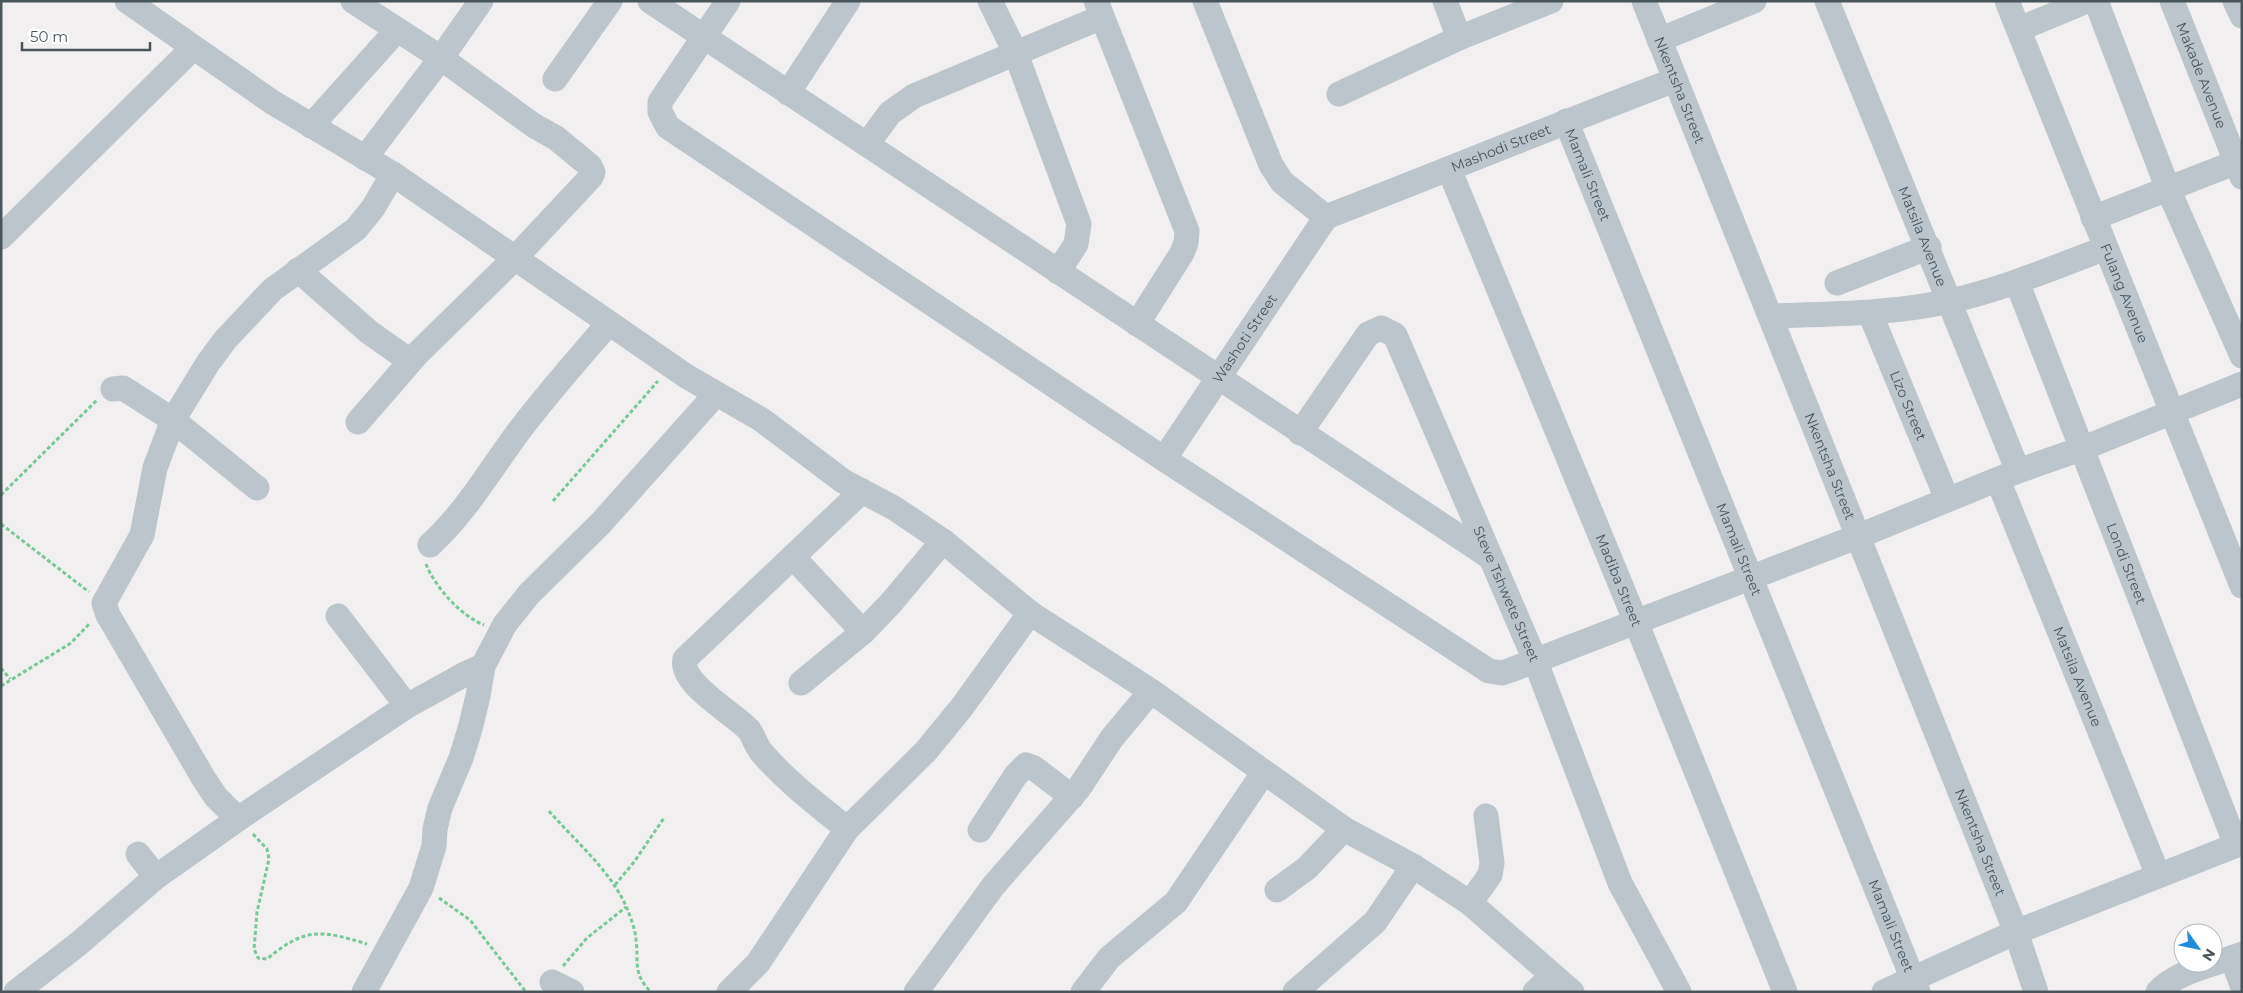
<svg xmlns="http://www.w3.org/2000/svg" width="2243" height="993" font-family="Montserrat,sans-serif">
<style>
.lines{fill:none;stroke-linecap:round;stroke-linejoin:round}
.path{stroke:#7ac896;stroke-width:3;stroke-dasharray:4 2.5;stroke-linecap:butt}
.minor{stroke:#bbc5cb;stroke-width:25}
.labels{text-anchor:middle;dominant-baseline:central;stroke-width:5;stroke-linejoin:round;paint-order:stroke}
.street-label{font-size:14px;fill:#48555b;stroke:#fff}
</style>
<rect width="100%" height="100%" fill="#f1efef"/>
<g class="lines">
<path class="path" d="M1,495L98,399
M553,501L658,381
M1,524L89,592
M426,564C435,587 461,616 484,625
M1,668L10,679
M1,686L71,643L90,623
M549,811C575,841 609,869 626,906C630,916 635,928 636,939C639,962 632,973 651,992
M253,834L267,849L269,859L257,912L254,949L258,958L267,959C305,927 322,930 367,944
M615,885L634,862L664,818
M439,898L470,920L526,992
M563,966L587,938L626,907"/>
<g class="minor">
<path d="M127,1L272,102L396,176L686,376L762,420L843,481L894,508L943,541L1030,613L1151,691L1344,829L1413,866L1470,903L1572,992"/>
<path d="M353,1L441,58L533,125L556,138L590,166L593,172L591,177L515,258L417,354L358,422"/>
<path d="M650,1L1490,557"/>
<path d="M728,1L660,102V112L668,127L1164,459L1489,671L1502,673L1511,670L1859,536L2018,471L2081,449L2242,384"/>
<path d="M990,1L1016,54L1079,224L1076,244L1058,272"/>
<path d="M1096,1L1187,231L1186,243L1182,253L1137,324"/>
<path d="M1205,1L1271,165L1282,182L1326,217"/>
<path d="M1445,1L1459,38"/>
<path id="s1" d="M1644,1L2016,932L2036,992"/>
<path id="s2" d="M1827,1L2018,471"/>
<path id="s3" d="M2007,1L2242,586"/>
<path d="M2096,1L2168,189L2242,356"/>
<path id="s4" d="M2172,1L2242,177"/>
<path d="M2235,1L2242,16"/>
<path d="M2019,29L2087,1"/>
<path d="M1659,40L1754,1"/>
<path d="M555,79L610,1"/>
<path d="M788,93L848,1"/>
<path d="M1339,94L1459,38L1551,1"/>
<path id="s5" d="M1566,121L1918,992"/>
<path d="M311,126L397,30"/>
<path d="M867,144L890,113L914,96L1102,17"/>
<path d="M365,158L441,58L481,1"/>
<path id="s6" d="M1449,169L1636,622L1785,992"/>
<path id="s7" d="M1326,217C1443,172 1558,124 1675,80"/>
<path d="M2093,218L2242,160"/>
<path d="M1,237L193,48"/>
<path d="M298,270L369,332L410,361"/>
<path id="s8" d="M2017,282L2236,845"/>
<path d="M1837,283L1929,247"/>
<path id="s9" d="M1870,313L1947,499"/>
<path d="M1771,316C1831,314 1892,314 1950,301C2004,289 2055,267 2106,248"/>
<path d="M113,389L123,388L173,420L257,488"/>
<path id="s10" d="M1300,433L1368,334L1381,328L1395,335L1535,660L1620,883L1679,992"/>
<path id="s11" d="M1164,459L1326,217"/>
<path id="s12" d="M1998,480L2158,875"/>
<path d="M430,545C466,512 490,470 519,431C547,394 578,359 609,323"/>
<path d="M793,557L863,632"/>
<path d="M338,616L407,706"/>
<path d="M801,683L863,632L890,604L943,541"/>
<path d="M238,819L216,797L204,779L108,615L104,603L142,535L155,468L173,420L208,363L225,340L272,290L356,229L373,208L393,174"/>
<path d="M847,829C818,805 787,782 762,753C756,746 754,737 749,730C734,713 679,684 685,659L862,491"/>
<path d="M980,830L1016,775L1026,765L1034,768L1072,797"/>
<path d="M138,854L156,877"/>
<path d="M1277,890L1307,868L1344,829"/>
<path d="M1470,903L1490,875L1492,863L1486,816"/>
<path d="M2232,958L2242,985"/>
<path d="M552,982L572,992"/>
<path d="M16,992L77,945L156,877L238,819L407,706L465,674L483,666"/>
<path d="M364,992L421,888L434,846L435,829L440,808L461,758L470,729L478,696L483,666L505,624L529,594L601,523L716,394"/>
<path d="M729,992L758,963L847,829L926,751L962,707L1030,613"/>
<path d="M916,992L994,885L1079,788L1112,738L1151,691"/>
<path d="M1083,992L1109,958L1176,902L1264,772"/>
<path d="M1295,992L1375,922L1413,866"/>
<path d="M1535,992L1552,976"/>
<path d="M1884,992L2016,932L2242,843"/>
<path d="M2158,992C2178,970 2215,965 2242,954"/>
</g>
</g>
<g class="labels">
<g class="street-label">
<text stroke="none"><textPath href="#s4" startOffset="80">Makade Avenue</textPath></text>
<text stroke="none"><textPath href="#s1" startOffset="96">Nkentsha Street</textPath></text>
<text stroke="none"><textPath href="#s7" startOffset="188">Mashodi Street</textPath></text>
<text stroke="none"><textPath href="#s5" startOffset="58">Mamali Street</textPath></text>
<text stroke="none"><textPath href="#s2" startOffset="254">Matsila Avenue</textPath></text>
<text stroke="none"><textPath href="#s3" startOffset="315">Fulang Avenue</textPath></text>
<text stroke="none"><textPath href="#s11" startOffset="145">Washoti Street</textPath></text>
<text stroke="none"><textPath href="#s9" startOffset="100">Lizo Street</textPath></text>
<text stroke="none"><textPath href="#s1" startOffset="501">Nkentsha Street</textPath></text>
<text stroke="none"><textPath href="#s5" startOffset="462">Mamali Street</textPath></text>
<text stroke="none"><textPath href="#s8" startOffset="302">Londi Street</textPath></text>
<text stroke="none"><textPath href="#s6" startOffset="445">Madiba Street</textPath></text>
<text stroke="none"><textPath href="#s10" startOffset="432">Steve Tshwete Street</textPath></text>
<text stroke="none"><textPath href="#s12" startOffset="212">Matsila Avenue</textPath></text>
<text stroke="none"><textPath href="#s1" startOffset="906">Nkentsha Street</textPath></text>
<text stroke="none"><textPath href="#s5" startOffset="868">Mamali Street</textPath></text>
</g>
</g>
<rect width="2243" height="993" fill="none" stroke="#48555b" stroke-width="5"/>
<g transform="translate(2198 948) rotate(123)"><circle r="24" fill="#ffffff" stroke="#b6bbbd"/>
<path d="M0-4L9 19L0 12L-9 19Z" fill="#248cd6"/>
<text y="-8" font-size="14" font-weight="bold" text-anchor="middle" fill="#48555b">N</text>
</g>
<path d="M22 42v8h128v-8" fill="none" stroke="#48555b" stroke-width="2.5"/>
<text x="30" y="42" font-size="15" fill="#48555b" stroke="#ffffff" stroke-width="4" paint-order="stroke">50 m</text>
</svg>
